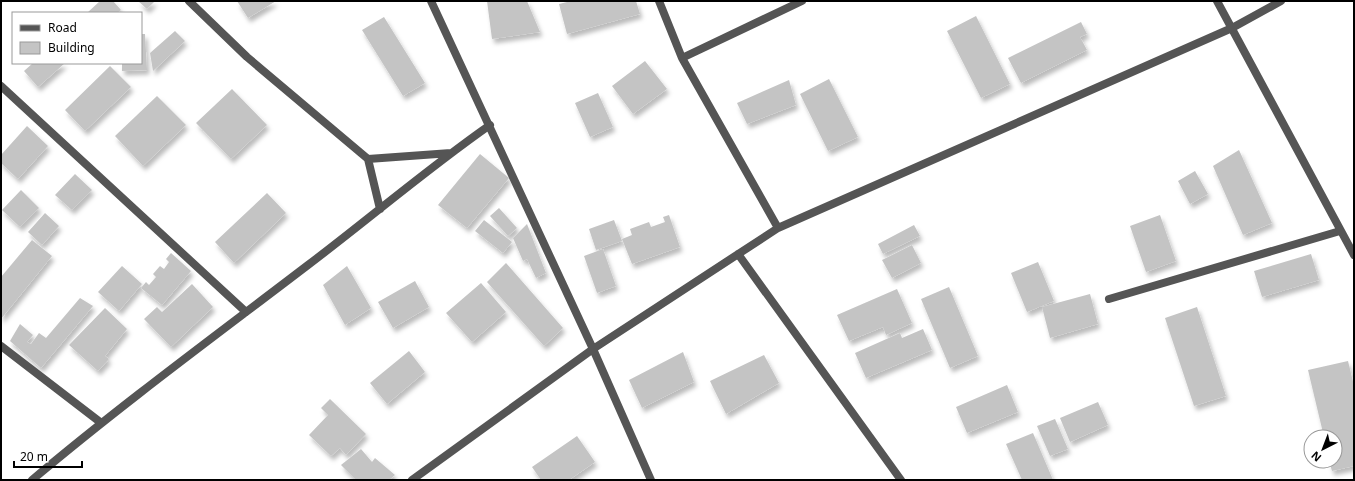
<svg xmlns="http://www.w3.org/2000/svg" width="1355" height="481" font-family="'Noto Sans',sans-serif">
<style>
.building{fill:#c4c4c4;filter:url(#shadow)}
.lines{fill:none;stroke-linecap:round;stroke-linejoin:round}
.minor{stroke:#555;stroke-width:8}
</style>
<defs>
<filter id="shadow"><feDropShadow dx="2.5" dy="4.5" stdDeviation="2" flood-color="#0004"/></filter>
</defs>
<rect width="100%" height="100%" fill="#fff"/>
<path class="building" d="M100,1H113L121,10L117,13H87Z
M138,1H155L147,9Z
M237,1H276L248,18Z
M487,1H527L540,32L492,39Z
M571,1H636L640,14L567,34L559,4Z
M976,16L1010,84L981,98L947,31Z
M384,17L425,83L403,96L362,30Z
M1081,22L1087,34L1080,37L1087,50L1021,83L1008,58Z
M175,31L185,41L153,71L150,53Z
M141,34H145L147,70L122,71V63H141Z
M645,61L667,89L633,114L612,86Z
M33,63H65L38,87L24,71Z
M110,66L131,87L85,131L65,110Z
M829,79L858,137L828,151L800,94Z
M789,80L796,105L747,124L737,103Z
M232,89L267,125L231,159L196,123Z
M598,93L613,127L590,137L575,103Z
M157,96L186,125L143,166L115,136Z
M27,126L48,146L18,179L1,163V155Z
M1239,150L1272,223L1243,235L1213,166Z
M480,154L509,178L467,228L438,205Z
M1195,171L1208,194L1190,204L1178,181Z
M75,174L92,190L72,210L55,195Z
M21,190L39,208L20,227L2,210Z
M267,193L286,213L234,263L215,242Z
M499,208L517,228L508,236L490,216Z
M45,213L59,226L42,245L28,232Z
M669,215L680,247L632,264L622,239L632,235L630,229L649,222L651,227L665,222L663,217Z
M1160,215L1176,261L1146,272L1130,226Z
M484,220L512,242L503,253L475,231Z
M614,220L622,241L596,250L589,229Z
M527,224L546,273L536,278L527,259L523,261L513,238Z
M914,225L920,236L883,254L878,244Z
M32,240L52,256L1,319V277Z
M912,245L921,263L892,278L882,260Z
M603,249L616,286L597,293L584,256Z
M171,253L191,271L162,305L141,288L146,282L149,285L156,277L153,274L160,266L164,269L169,262L166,259Z
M1311,254L1319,280L1262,297L1254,271Z
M1038,262L1054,301L1027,312L1011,273Z
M506,263L563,328L544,346L487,282Z
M122,266L142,284L119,311L98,292Z
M347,266L371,308L345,325L323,285Z
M415,281L429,307L393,328L378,302Z
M481,283L506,312L472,342L446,313Z
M192,284L213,307L171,347L144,319L157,307L162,312Z
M949,287L978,356L950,368L921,299Z
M897,289L912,323L886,335L883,327L849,341L837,315Z
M1090,294L1098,324L1050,338L1042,307Z
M80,298L93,306L41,368L10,341L20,324L33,335L27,342L31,344L39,333L46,338Z
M1197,307L1226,396L1194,406L1165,318Z
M105,308L127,329L105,356L109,359L98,371L69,345Z
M923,329L932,350L866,378L855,353L900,333L902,338Z
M409,351L425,372L387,404L370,383Z
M683,352L694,382L642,408L629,380Z
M764,355L779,383L726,414L710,381Z
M1348,361L1354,386V466L1332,471L1329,461H1335V437H1324L1308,370Z
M1007,385L1018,412L967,433L956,407Z
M330,399L366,434L346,455L340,448L331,456L309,435L328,415L321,408Z
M1098,402L1108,425L1070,442L1060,418Z
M1055,419L1068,449L1050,456L1037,426Z
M1033,433L1053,480H1022L1006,444Z
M577,436L595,462L569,480H541L532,467Z
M361,449L372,462L375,458L395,475L389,480H356L341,465Z"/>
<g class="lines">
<path class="minor" d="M189,1L247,57L368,159L451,153
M431,1L593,349L651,480
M659,1L682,58
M1217,1L1354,255
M1,86L246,312
M368,159L380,209
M778,228L682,58L802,1
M738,254L901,480
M1109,299L1340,231
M1,346L100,422
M32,480C121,405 215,336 308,265C369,219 427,169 490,125
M412,480L593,349L778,228L1232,28L1281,1"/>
</g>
<rect width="1355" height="481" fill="none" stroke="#000000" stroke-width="4"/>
<rect x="12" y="12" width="130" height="52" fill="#ffffff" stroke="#999999"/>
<rect x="20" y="25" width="20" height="6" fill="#555555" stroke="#999999"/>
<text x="48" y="32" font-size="12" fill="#000000">Road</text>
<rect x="20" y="42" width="20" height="12" fill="#c4c4c4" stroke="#999999"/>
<text x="48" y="52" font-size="12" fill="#000000">Building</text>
<g transform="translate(1323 449) rotate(222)"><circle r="19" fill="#ffffff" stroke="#999999"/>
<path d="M0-3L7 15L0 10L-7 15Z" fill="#000000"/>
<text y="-6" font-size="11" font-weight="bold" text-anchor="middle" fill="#000000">N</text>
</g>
<path d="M14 461v6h68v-6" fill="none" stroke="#000000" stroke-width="2"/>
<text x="20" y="461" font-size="12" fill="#000000" stroke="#ffffff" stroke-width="3" paint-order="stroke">20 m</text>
</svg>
